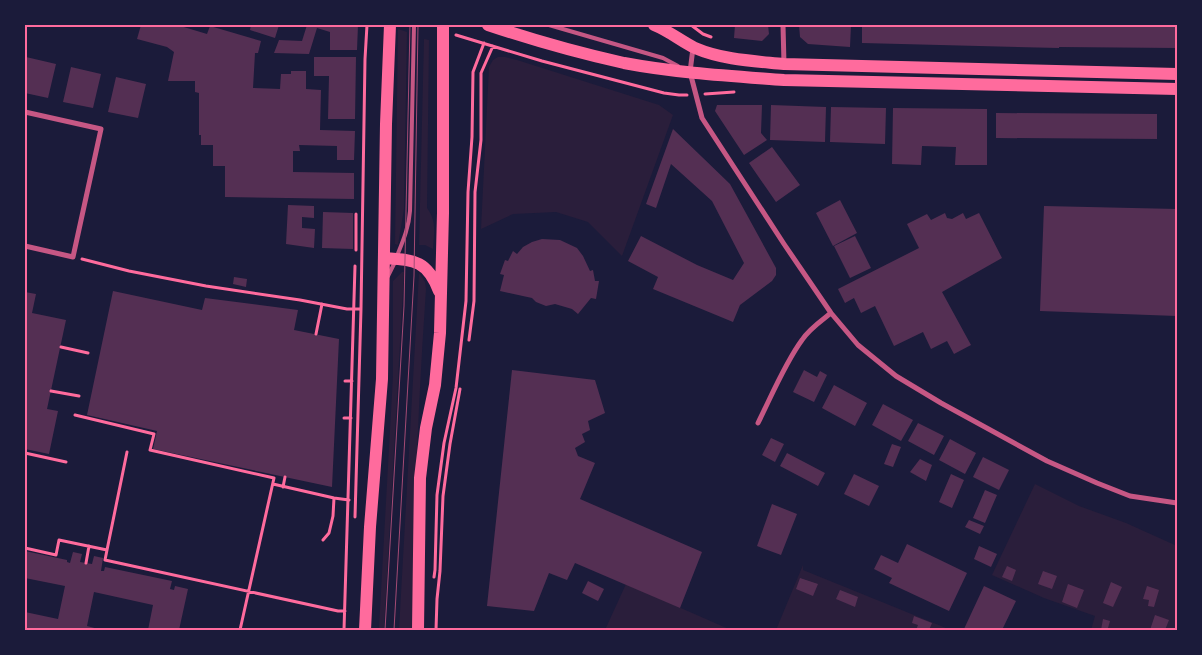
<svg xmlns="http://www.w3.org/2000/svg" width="1202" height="655" font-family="'Source Sans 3',sans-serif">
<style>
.green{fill:#2a1e3b}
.building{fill:#542f53}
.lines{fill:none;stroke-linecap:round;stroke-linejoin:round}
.path{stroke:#ff6b9d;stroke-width:3}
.service{stroke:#c65784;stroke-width:4}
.minor{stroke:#c65784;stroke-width:5}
.primary{stroke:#ff6b9d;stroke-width:12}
.tram{stroke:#a44b75;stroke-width:1}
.neatline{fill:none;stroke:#ff6b9d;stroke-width:2}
</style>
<rect width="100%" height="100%" fill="#1b1b3a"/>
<path class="green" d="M398,29L407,32L404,209L398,245L395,244Z
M424,39L429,40L427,208C437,222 434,232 433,249L425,245H419Z
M498,57H505L517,60L659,105L673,115L622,256L588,222L556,212L513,214L481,229L489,67L493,60Z
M402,272H404L384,628H379L393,376V281Z
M419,273L425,282L426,289C418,403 414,516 412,630H399Z
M1035,484L1079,506L1126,523L1177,546V630H1091L1095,616L1044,598L992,575Z
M803,565V570L951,630H776Z
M626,584L731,630H605Z"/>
<path class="building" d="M141,25H177L207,34L210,26L261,41L258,53H255L253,88L280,89L281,74H291V71H306V89L321,90L320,130L355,131L354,160H337V146L299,145L300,151H293V172L354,173V199L225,197V166H213V145H201V135H199V93L195,92V81H168L174,52L167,47L137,39Z
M251,25H279L275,38L250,30Z
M307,25H358L357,50H330V32L317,28L309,54L274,53L279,40L302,41Z
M735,25H768L769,34L762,41L734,38Z
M799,25H851L850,47L808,44L800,37Z
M862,25H1177V48L1059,47V48L862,43Z
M26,57L56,64L48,98L25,93V62Z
M314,57H356L355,119H328L329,76H314Z
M71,67L101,74L93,108L63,102Z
M116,77L146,84L138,118L108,112Z
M717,105H762L761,133L767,140L744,155L715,111Z
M771,105L826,107L825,142L770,140Z
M831,107L886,108L885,144L830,142Z
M893,108L987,109V165H955L956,147L922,146L921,165L892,164Z
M996,113L1157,114V139L996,138Z
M673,129L730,184L776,268V275L772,281L740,305L733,322L653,289L658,277L628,261L641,236L697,265L733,280L744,263L712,201L671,164L656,208L646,204Z
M772,147L800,185L776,202L749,163Z
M840,200L857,233L833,246L816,213Z
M288,205L314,206V218L302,217V228L315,229L314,248L286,244Z
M1044,206L1177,209V316L1040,311Z
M323,212L353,213V249L322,248Z
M945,213L947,218L952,219L963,213L966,219L979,213L1002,258L942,292L971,345L954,354L947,341L931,349L923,332L894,346L875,306L861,313L854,298L845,303L838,289L919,248L907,224L927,214L931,220Z
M855,236L871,268L850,278L834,246Z
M542,239L560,240L577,248L583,256L590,271L593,270L595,281H599L596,299L591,298L578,314L572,309L555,304L546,306L536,302L532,298L500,291L504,275L500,274L505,260L508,261L513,251L517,254L523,247L532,242Z
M234,277L247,279L246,287L233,284Z
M113,291L202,310L205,298L298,310L294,330L339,339L332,487L153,449L157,431L87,415Z
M25,292L36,294L32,313L66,320L47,409L58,411L49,454L25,449Z
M512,370L595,380L605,413L588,421L590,430L582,434L585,442L575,448L578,456L595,463L580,499L702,552L680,608L575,563L567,580L549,573L534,611L487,606Z
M804,370L817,377L820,371L827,375L814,402L793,392Z
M834,385L867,403L855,426L822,408Z
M883,404L913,420L901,441L872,425Z
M918,423L944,436L934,455L908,441Z
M771,438L784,444L775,462L762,455Z
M950,439L976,453L965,474L939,460Z
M892,444L901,447L893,467L884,464Z
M787,453L825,473L818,486L780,466Z
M983,457L1009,470L999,490L973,477Z
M920,459L932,465L926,481L910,472Z
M854,474L879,486L869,506L844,494Z
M951,474L964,480L952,508L939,502Z
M985,490L997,495L985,523L973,518Z
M772,504L797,514L781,555L757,546Z
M969,520L984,526L980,534L965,527Z
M907,544L967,573L949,611L889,583L892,578L874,569L881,555L898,563Z
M979,546L997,554L991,567L974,559Z
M25,551L67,560V562L70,563L73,552L82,554L80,562L92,564L94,556L103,558L101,571H104L105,567L172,581L170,589L174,590L175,586L188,589L179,630H148L153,605L94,592L87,626L102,630H25V612L58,619L65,586L25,578Z
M1007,566L1016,570L1012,581L1002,577Z
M1043,571L1057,576L1052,589L1038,584Z
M800,578L818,584L813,596L796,589Z
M588,581L604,589L598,601L582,593Z
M1111,582L1122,587L1113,607L1103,603Z
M1068,584L1084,590L1077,608L1062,602Z
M984,586L1016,601L1002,630H967L964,629Z
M1147,586L1159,590L1154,607L1148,606L1149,600L1143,599Z
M840,590L858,597L855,607L836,599Z
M1155,615L1169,620L1165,630H1150Z
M914,616L932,623L929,630H916L918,625L912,623Z
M1103,619L1110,621L1108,628L1114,630H1101Z"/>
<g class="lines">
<path class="path" d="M691,25L703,34L711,37
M456,35L542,61L664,93L679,95H687
M705,94L734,92
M356,250V214
M82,259L129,271L206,286L300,300L347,309H361
M316,334L322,304
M469,340L474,301L475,192L481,140V73L493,46
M61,347L88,353
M345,381H352
M51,391L79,396
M75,415L154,434L150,450L274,478L240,630
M344,418H351
M25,453L66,462
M273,484L334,498L349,500
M283,487L285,477
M355,517L361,309L365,59L367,25
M323,540L329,533L333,516L334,498
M25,548L56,555L59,540L107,550L105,560L338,611H345
M107,550L127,452
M86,563L89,546
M434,577L435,570L437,495L444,443L456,388L466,301L468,192L472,137L473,72L484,43
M344,630L355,266
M436,630L437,599L440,571L443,496L450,444L460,389"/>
<path class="service" d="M549,25L663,58L678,66
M397,256C403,241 409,227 410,211L414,25
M388,276L395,262"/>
<path class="minor" d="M783,25L784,64
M693,48L690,72L702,118L784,244L831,313L858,345L896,376L941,403L1047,461L1097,483L1130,496L1177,503
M25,112L101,129L73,257L25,246
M758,423C771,397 785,363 802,340C809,329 821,321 831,313"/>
<path class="primary" d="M488,25C533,40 579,53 624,63C677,73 731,76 784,80L1177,89
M654,25C669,31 681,41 695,48C723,60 754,61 784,64L1177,74
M385,258C414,260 427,260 439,291
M365,630L370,527L382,379L386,124L390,25
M418,630L420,478L426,428L435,385L440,333L443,213V25"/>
<path class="tram" d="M385,630L404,306L410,25
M394,630L414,276L418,25"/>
</g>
<rect width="1202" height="655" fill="none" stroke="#1b1b3a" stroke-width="52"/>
<rect x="26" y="26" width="1150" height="603" class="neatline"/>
</svg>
